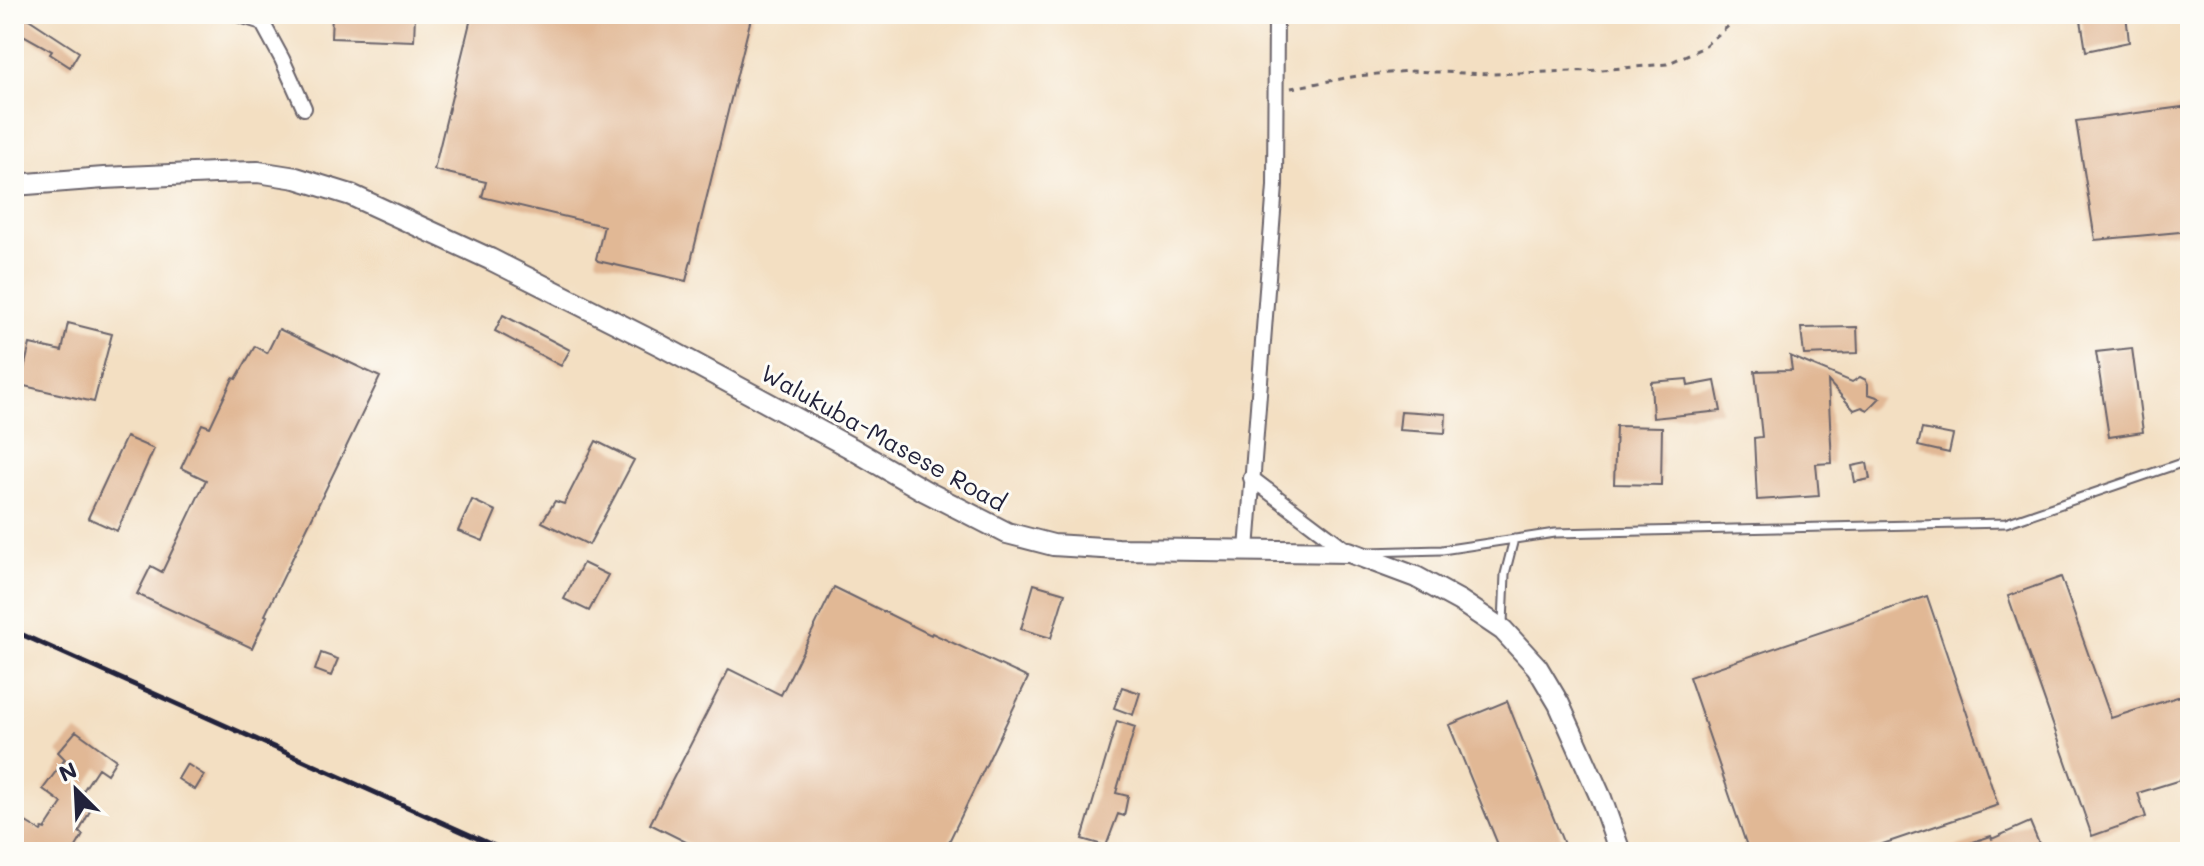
<svg xmlns="http://www.w3.org/2000/svg" width="2204" height="866" font-family="Mali,sans-serif">
<style>
.building{fill:#e1b895}
.lines{fill:none;stroke-linecap:round;stroke-linejoin:round}
.lane-casing{stroke:#6b646a;stroke-width:11}
.street-casing{stroke:#6b646a;stroke-width:18}
.secondary-casing{stroke:#6b646a;stroke-width:24}
.path{stroke:#6b646a;stroke-width:3;stroke-dasharray:6 6;stroke-linecap:butt}
.lane{stroke:#fff;stroke-width:7}
.street{stroke:#fff;stroke-width:14}
.secondary{stroke:#fff;stroke-width:20}
.rail{stroke:#22223b;stroke-width:5}
.labels{text-anchor:middle;dominant-baseline:central;stroke-width:6;stroke-linejoin:round;paint-order:stroke}
.street-label{font-size:24px;fill:#22223b;stroke:#fdfcf7}
</style>
<rect width="100%" height="100%" fill="#fdfcf7"/>
<filter id="ink" filterUnits="userSpaceOnUse"><feTurbulence type="fractalNoise" baseFrequency=".0125" numOctaves="2"/><feDisplacementMap in="SourceGraphic" scale="16" xChannelSelector="R" yChannelSelector="G"/><feConvolveMatrix kernelMatrix="1 2 1 2 8 2 1 2 1" color-interpolation-filters="sRGB"/></filter>
<filter id="wash" filterUnits="userSpaceOnUse"><feTurbulence type="fractalNoise" baseFrequency=".006" numOctaves="4" result="noise"/><feDisplacementMap in="SourceGraphic" scale="32" xChannelSelector="R" yChannelSelector="G"/><feGaussianBlur stdDeviation="1.8" result="paint"/><feColorMatrix in="noise" values="0 0 0 0 0 0 0 0 0 0 0 0 0 0 0 0 0 1.4 0 .05"/><feComposite in="paint" operator="in"/></filter>
<g filter="url(#wash)">
<rect width="100%" height="100%" fill="#f3dfc2"/>
<g id="blocks">
<path class="building" d="M14,14H21L79,52L70,67L50,54L52,51L14,30Z
M332,14H415L414,41L331,38Z
M472,14H752L686,281L598,261L596,259L604,226L482,197L486,182L434,170Z
M2080,14H2126L2129,42L2086,51Z
M2190,106V231L2095,240L2076,121Z
M503,315L570,350L561,366L495,331Z
M68,323L112,334L94,402L20,385L30,344L62,351Z
M1857,327L1858,353L1804,355L1801,328Z
M279,329L380,377L265,615L267,616L252,648L137,594L151,566L162,572L206,480L181,468L202,424L210,427L233,378L236,379L255,346L267,353Z
M2132,348L2143,432L2109,437L2096,352Z
M1790,356L1852,382L1860,377L1866,380L1868,384V394L1880,398L1868,410L1862,407L1854,410L1828,381L1832,463L1816,464L1819,496L1757,500L1754,438L1762,437L1755,371L1792,370Z
M1687,379L1688,386L1715,381L1721,411L1653,418L1651,382Z
M1401,411L1446,414L1445,433L1399,430Z
M1616,426L1662,427L1661,485L1614,484Z
M1922,429L1953,435L1949,453L1918,446Z
M126,437L154,449L117,531L88,518Z
M596,441L634,460L589,545L542,522L555,501L564,504Z
M1867,463L1870,479L1855,482L1852,466Z
M472,500L496,511L483,541L458,531Z
M583,563L608,575L589,611L564,599Z
M2061,577L2111,718L2190,693V777L2138,793L2146,817L2092,836L2008,596Z
M1034,584L1065,593L1051,638L1021,629Z
M834,587L931,635L932,633L1028,678L944,852H706L650,824L729,669L781,695Z
M1927,596L1998,805L1859,852H1749L1689,677Z
M321,653L338,659L331,676L315,670Z
M1122,687L1140,693L1133,715L1114,708Z
M1507,701L1567,852H1501L1449,725Z
M1117,721L1135,727L1116,793L1128,796L1124,816L1118,814L1106,846L1082,839Z
M76,731L116,760L107,774L98,768L77,800L92,807L79,832L83,835L73,852H14V815L41,831L43,828L45,829L62,803L43,789L65,759L58,752Z
M187,764L204,775L195,790L178,779Z
M2030,822L2040,846L2026,852H1953L1952,849L1991,836L1992,839Z"/>
</g>
</g>
<g filter="url(#ink)">
<use href="#blocks" fill-opacity="0" stroke="#6b646a" stroke-width="2"/>
<g class="lines">
<g class="lane-casing">
<path id="lane" d="M1367,552L1442,550L1555,533L2006,523L2190,460
M1503,624L1505,574L1514,539"/>
</g>
<g class="street-casing">
<path id="street" d="M237,14L262,22L282,59L304,108
M1251,478L1349,552
M1247,550L1275,186L1276,14"/>
</g>
<g class="secondary-casing">
<path id="secondary" d="M14,185L104,178L215,173L258,172L296,178L351,195L490,259L660,345L851,448L925,491L1007,533L1053,545L1118,549L1349,552L1416,577L1460,601L1503,630L1537,667L1559,704L1601,798L1620,852"/>
</g>
<path class="path" d="M1291,88L1357,76L1409,71L1492,74L1601,70L1667,64L1702,48L1737,19L1741,14"/>
<use href="#lane" class="lane"/>
<use href="#street" class="street"/>
<use href="#secondary" class="secondary"/>
<path class="rail" d="M14,631L508,852"/>
</g>
</g>
<g class="labels">
<g class="street-label">
<text transform="translate(884 437) rotate(29)">Walukuba-Masese Road</text>
</g>
</g>
<rect width="2204" height="866" fill="none" stroke="#fdfcf7" stroke-width="48"/>
<g transform="translate(76 790) rotate(336)" stroke="#fdfcf7" stroke-width="6" paint-order="stroke">
<path d="M0-6L14 30L0 20L-14 30Z" fill="#22223b"/>
<text y="-12" font-size="22" font-weight="bold" text-anchor="middle" fill="#22223b">N</text>
</g>
</svg>
